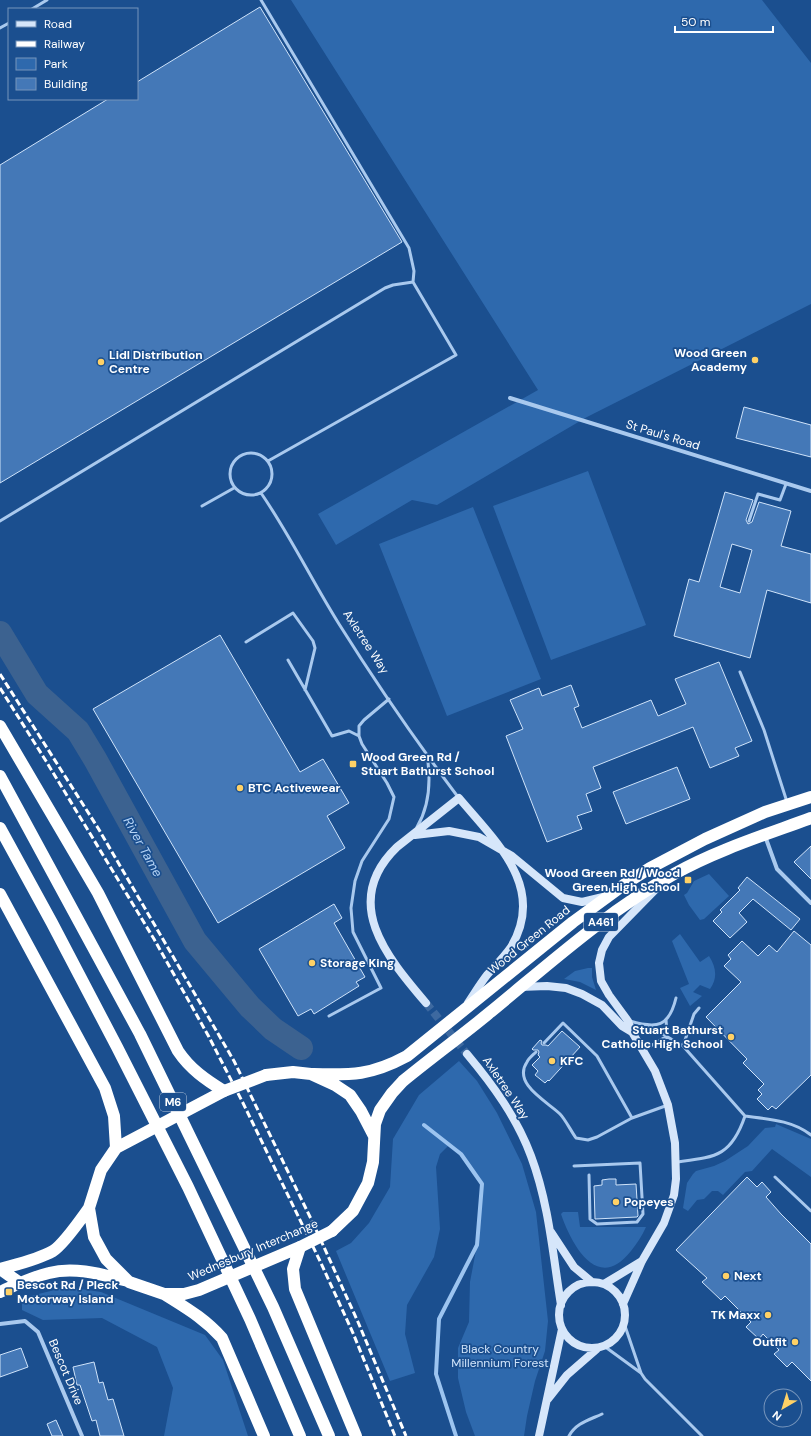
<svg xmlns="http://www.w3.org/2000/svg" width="811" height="1436" font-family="'DM Sans',sans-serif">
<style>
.green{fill:#2e69ad}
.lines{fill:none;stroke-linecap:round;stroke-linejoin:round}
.stream{stroke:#9cc4f0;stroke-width:4}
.river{stroke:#3c6290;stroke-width:24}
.building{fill:#4478b7;stroke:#cfe3fa;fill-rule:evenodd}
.secondary-tunnel{stroke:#3d69a0;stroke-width:8;stroke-dasharray:8 4;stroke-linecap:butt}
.lane{stroke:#a9c9ee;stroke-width:3}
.street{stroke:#a9c9ee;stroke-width:4}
.secondary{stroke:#d6e6fa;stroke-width:8}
.highway{stroke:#fff;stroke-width:12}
.rail{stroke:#fff;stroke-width:3;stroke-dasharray:7 3;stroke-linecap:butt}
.highway-bridge{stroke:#fff;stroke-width:12}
.poi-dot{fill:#ffd166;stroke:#1b4f8f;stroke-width:1.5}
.labels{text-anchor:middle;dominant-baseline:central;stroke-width:3.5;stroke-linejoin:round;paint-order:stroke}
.shield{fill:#1b4f8f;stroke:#bbcadd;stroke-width:1}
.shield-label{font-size:11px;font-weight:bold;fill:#fff}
.poi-label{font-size:12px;font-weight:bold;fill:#fff;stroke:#1b4f8f;text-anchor:start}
.street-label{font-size:12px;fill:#fff;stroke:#1b4f8f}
.park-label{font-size:12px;fill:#cfe3fa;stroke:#1b4f8f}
.water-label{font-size:13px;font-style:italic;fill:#b5d3f5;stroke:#1b4f8f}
</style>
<rect width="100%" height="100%" fill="#1b4f8f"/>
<path class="green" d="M291,0H762L811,63V304L587,417L437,505L412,500L336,545L318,514L538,390Z
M588,471L646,625L551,660L493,506Z
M473,507L541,679L447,716L379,544Z
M709,874L729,896L704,919L700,920L689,905L684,895L687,893L694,881Z
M680,934L700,962L709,956C716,967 718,978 710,989L700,985L693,992L702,996L690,1006L680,988L689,984L672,941Z
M588,968H592V977L596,990L580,982L564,979L575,971Z
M459,1061L477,1081L497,1113L522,1164L536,1212L548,1321L545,1351L535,1381L527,1416L524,1436H475L466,1412L458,1378V1348L469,1322L470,1282L477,1245L482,1184L461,1154L449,1145L440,1154L436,1167L440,1229L434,1257L407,1305L405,1334L415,1373L390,1381L336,1251L351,1243L369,1223L390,1187L393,1139L419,1095Z
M776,1124L811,1139V1177L772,1149L752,1171L745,1172L723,1195L718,1191H712L704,1199L697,1200L688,1211L683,1208L687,1183L693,1174L696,1171L714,1166L725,1161L748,1146L765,1128L775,1127Z
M563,1212H578L580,1227H646C642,1236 637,1243 631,1251C598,1293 572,1246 561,1214Z
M67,1287L101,1292L205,1335L223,1360L248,1436H164L173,1388L157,1347L102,1318L43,1320L22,1310V1298Z"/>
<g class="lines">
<path class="stream" d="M424,1125L461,1154L482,1184L477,1245L439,1319L436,1374L456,1436"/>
<path class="river" d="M0,633L37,694L78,731L95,759L195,941L250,1007L273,1029L301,1048"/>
</g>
<path class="building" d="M260,7L402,242L0,483V165L108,99H137V82Z
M744,407L811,425V457L736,438Z
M725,492L753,500L746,520L748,524L752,522L759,502L791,511L781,546L811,554V603L767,590L750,658L674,636L689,579L699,582ZM732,544L752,550L740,593L720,587Z
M220,635L300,772L323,759L349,803L327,816L345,848L218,923L93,709Z
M719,662L752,741L735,748L739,756L710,768L693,727L593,767L601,788L586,794L592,811L577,816L582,829L547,842L506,736L523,729L510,700L539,688L542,696L571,685L579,706L574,708L582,728L651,700L658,716L686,704L675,679Z
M677,767L690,799L626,824L613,792Z
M811,846V879L794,862Z
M747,877L800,919L791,930L753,899L739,913L747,922L730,938L713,921L722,912L720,910L740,890L738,888Z
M334,904L342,918L334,923L365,977L356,982L359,986L314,1014L311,1009L298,1016L259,949Z
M794,931L811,945V1075L776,1109L772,1106L768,1110L757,1099L762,1094L758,1090L764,1084L743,1063L747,1059L706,1017L741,982L724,966L731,959L728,955L742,941L758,956L769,945L777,952Z
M562,1031L580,1047L549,1081L548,1080L545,1083L535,1075L538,1071L532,1065L540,1057L538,1055L539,1052L538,1050H533L532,1049L540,1040L542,1041L541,1043L542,1045H546L548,1046Z
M747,1177L757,1187L762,1182L771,1192L766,1197L781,1214L811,1244V1381L792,1362L787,1367L774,1354L779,1350L763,1334L759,1339L746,1327L751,1322L725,1296L721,1300L702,1282L707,1278L676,1250Z
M609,1179H616V1185L636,1184L638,1216L637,1217L595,1219L594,1186L602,1185V1180Z
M21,1348L28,1367L0,1377V1355Z
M94,1362L99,1383L103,1382L108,1400L113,1399L124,1436H100L96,1420L92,1421L80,1385H77L73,1367Z
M56,1420L63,1436H52L47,1424Z"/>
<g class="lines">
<path class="secondary-tunnel" d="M426,1003L467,1054"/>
<path class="lane" d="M261,0L409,248L414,271L413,282L456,355L268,461
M32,9L47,0
M0,28L9,23
M230 474a21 21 0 1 1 42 0a21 21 0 1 1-42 0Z
M261,493C290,535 312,581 339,624C376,683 416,741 458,797
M202,506L234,488
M0,521L385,288L393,285L413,282
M749,521L758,494L780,500L786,484
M246,642L293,613L313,641L315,648L305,690
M288,660L332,736L349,731L359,736
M740,672L764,730L787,802
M417,827C430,805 431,780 427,755
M329,1016L381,988L353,932L351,908L355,881L362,861L389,819L394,797L387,783L362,744L359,736V726L364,720L389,699
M666,1019L667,1036
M630,1021C657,1029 669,1027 676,998
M649,1026L683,1046L745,1116C731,1157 715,1157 677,1162
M544,1043L563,1023L597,1056L632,1118
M683,1046L694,1014L699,1008
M644,1050L667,1036
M536,1052C533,1055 529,1058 527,1062C512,1084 548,1102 560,1114C565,1119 571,1131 576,1138L588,1140L597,1137L632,1118L668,1105
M745,1116C767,1119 792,1120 811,1135
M574,1166L640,1163L643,1214L637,1222L597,1224L590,1219L589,1175
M775,1177L811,1211
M624,1323L641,1373L645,1379L702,1436
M604,1346L641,1373
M569,1436C576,1423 589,1420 602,1414"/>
<path class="street" d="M510,398L811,491
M765,836L777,869L811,903
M0,1324L25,1321L38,1332L82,1436"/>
<path class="secondary" d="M415,835L449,831L479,837L512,856L563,898L582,902L603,897
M520,987L547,986L566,988L582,994L602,1005L622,1026L632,1032L655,1071L668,1105L675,1143L676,1179L674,1195L664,1223L642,1261L623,1304
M426,1003C387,957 340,902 397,847L459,798C495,841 547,887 511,947C504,957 495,966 487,975C480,984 474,994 468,1003
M632,1032L628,1021L609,995L601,981L599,963L602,950L609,937L657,888
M467,1054C493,1085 517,1118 531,1156C549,1204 553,1256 561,1305
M551,1232L574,1267L592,1282
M559 1315a33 33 0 1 1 66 0a33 33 0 1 1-66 0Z
M604,1284L642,1261
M548,1399L567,1375L598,1348
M539,1436L562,1329"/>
<path class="highway" d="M0,726L98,893L178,1051C190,1069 206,1080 224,1091L116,1148L101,1170L89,1208L94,1237L106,1259L129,1282L164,1294H184L199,1290L300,1247
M0,894L105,1088L114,1116L116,1148
M311,1074C351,1075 370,1076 407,1056L573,922L625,884L650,868L705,839L765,812L811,797
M266,1075L293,1072L311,1074L335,1085L350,1095L361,1111L374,1136
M332,1231L353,1211L368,1183L373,1162L375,1124L380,1110L392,1093L403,1081C431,1058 460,1037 488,1014C548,965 606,912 674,874C717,850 765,835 811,818
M300,1247L293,1269L295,1289L356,1436
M0,1269C18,1264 37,1260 53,1251C64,1244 81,1219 89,1208
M0,1269L20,1283
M0,1292C16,1285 32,1277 49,1273C75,1266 104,1275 128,1281
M164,1294C186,1308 204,1318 222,1338L264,1436"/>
<path class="rail" d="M0,674L98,828L234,1061L313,1223L358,1322L406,1436
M0,688L46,761L154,939L209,1037L243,1103L320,1261L353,1333L395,1436"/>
<path class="highway-bridge" d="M0,776L140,1034L273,1307L329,1436
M0,828L52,923L117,1047L188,1187L250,1319L300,1436
M224,1091L266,1075
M300,1247L332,1231"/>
</g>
<g class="poi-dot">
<circle cx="755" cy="360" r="4"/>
<circle cx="101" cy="362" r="4"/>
<rect x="349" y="760" width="8" height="8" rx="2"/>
<circle cx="240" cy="788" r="4"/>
<rect x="684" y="876" width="8" height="8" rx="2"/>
<circle cx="312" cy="963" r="4"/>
<circle cx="731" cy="1037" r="4"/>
<circle cx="552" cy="1061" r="4"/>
<circle cx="616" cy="1202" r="4"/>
<circle cx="726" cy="1276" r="4"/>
<rect x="5" y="1288" width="8" height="8" rx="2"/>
<circle cx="768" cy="1315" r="4"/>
<circle cx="795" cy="1342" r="4"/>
</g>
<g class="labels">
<g class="shield">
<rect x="584" y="913" width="34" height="18" rx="3"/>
<rect x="160" y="1093" width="26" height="18" rx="3"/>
</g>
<g class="shield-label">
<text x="601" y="922">A461</text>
<text x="173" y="1102">M6</text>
</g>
<g class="poi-label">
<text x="747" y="353" text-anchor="end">Wood Green<tspan x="747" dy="14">Academy</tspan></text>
<text x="109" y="355">Lidl Distribution<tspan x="109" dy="14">Centre</tspan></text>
<text x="361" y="757">Wood Green Rd /<tspan x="361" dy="14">Stuart Bathurst School</tspan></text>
<text x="248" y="788">BTC Activewear</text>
<text x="680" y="873" text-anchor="end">Wood Green Rd / Wood<tspan x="680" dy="14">Green High School</tspan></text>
<text x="320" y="963">Storage King</text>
<text x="723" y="1030" text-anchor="end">Stuart Bathurst<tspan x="723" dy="14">Catholic High School</tspan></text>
<text x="560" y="1061">KFC</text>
<text x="624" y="1202">Popeyes</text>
<text x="734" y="1276">Next</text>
<text x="17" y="1285">Bescot Rd / Pleck<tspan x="17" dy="14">Motorway Island</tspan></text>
<text x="760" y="1315" text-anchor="end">TK Maxx</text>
<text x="787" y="1342" text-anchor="end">Outfit</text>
</g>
<g class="street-label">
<text transform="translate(663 435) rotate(17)">St Paul's Road</text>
<text transform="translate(366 642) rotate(57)">Axletree Way</text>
<text transform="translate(529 940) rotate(-39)">Wood Green Road</text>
<text transform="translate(506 1088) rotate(56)">Axletree Way</text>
<text transform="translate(253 1250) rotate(-23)">Wednesbury Interchange</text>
<text transform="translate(66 1372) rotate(67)">Bescot Drive</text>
</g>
<g class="park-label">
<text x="500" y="1349">Black Country<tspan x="500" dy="14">Millennium Forest</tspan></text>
</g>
<g class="water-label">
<text transform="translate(143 847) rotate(61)">River Tame</text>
</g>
</g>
<rect x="8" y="8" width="130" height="92" fill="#1b4f8f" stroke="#7695bc"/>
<rect x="16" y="21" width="20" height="6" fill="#d6e6fa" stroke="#7695bc"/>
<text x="44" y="28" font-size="12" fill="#ffffff">Road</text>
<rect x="16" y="41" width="20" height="6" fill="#ffffff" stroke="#7695bc"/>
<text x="44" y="48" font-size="12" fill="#ffffff">Railway</text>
<rect x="16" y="58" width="20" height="12" fill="#2e69ad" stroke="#7695bc"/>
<text x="44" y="68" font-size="12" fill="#ffffff">Park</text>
<rect x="16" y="78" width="20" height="12" fill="#4478b7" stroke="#7695bc"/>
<text x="44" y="88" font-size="12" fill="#ffffff">Building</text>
<g transform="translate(783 1408) rotate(218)"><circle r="19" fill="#1b4f8f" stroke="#7695bc"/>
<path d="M0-3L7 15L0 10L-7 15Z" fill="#ffd166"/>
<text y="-6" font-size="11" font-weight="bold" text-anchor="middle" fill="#ffffff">N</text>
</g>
<path d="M675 26v6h98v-6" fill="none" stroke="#ffffff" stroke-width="2"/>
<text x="681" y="26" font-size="12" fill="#ffffff" stroke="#1b4f8f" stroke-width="3" paint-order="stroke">50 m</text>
</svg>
